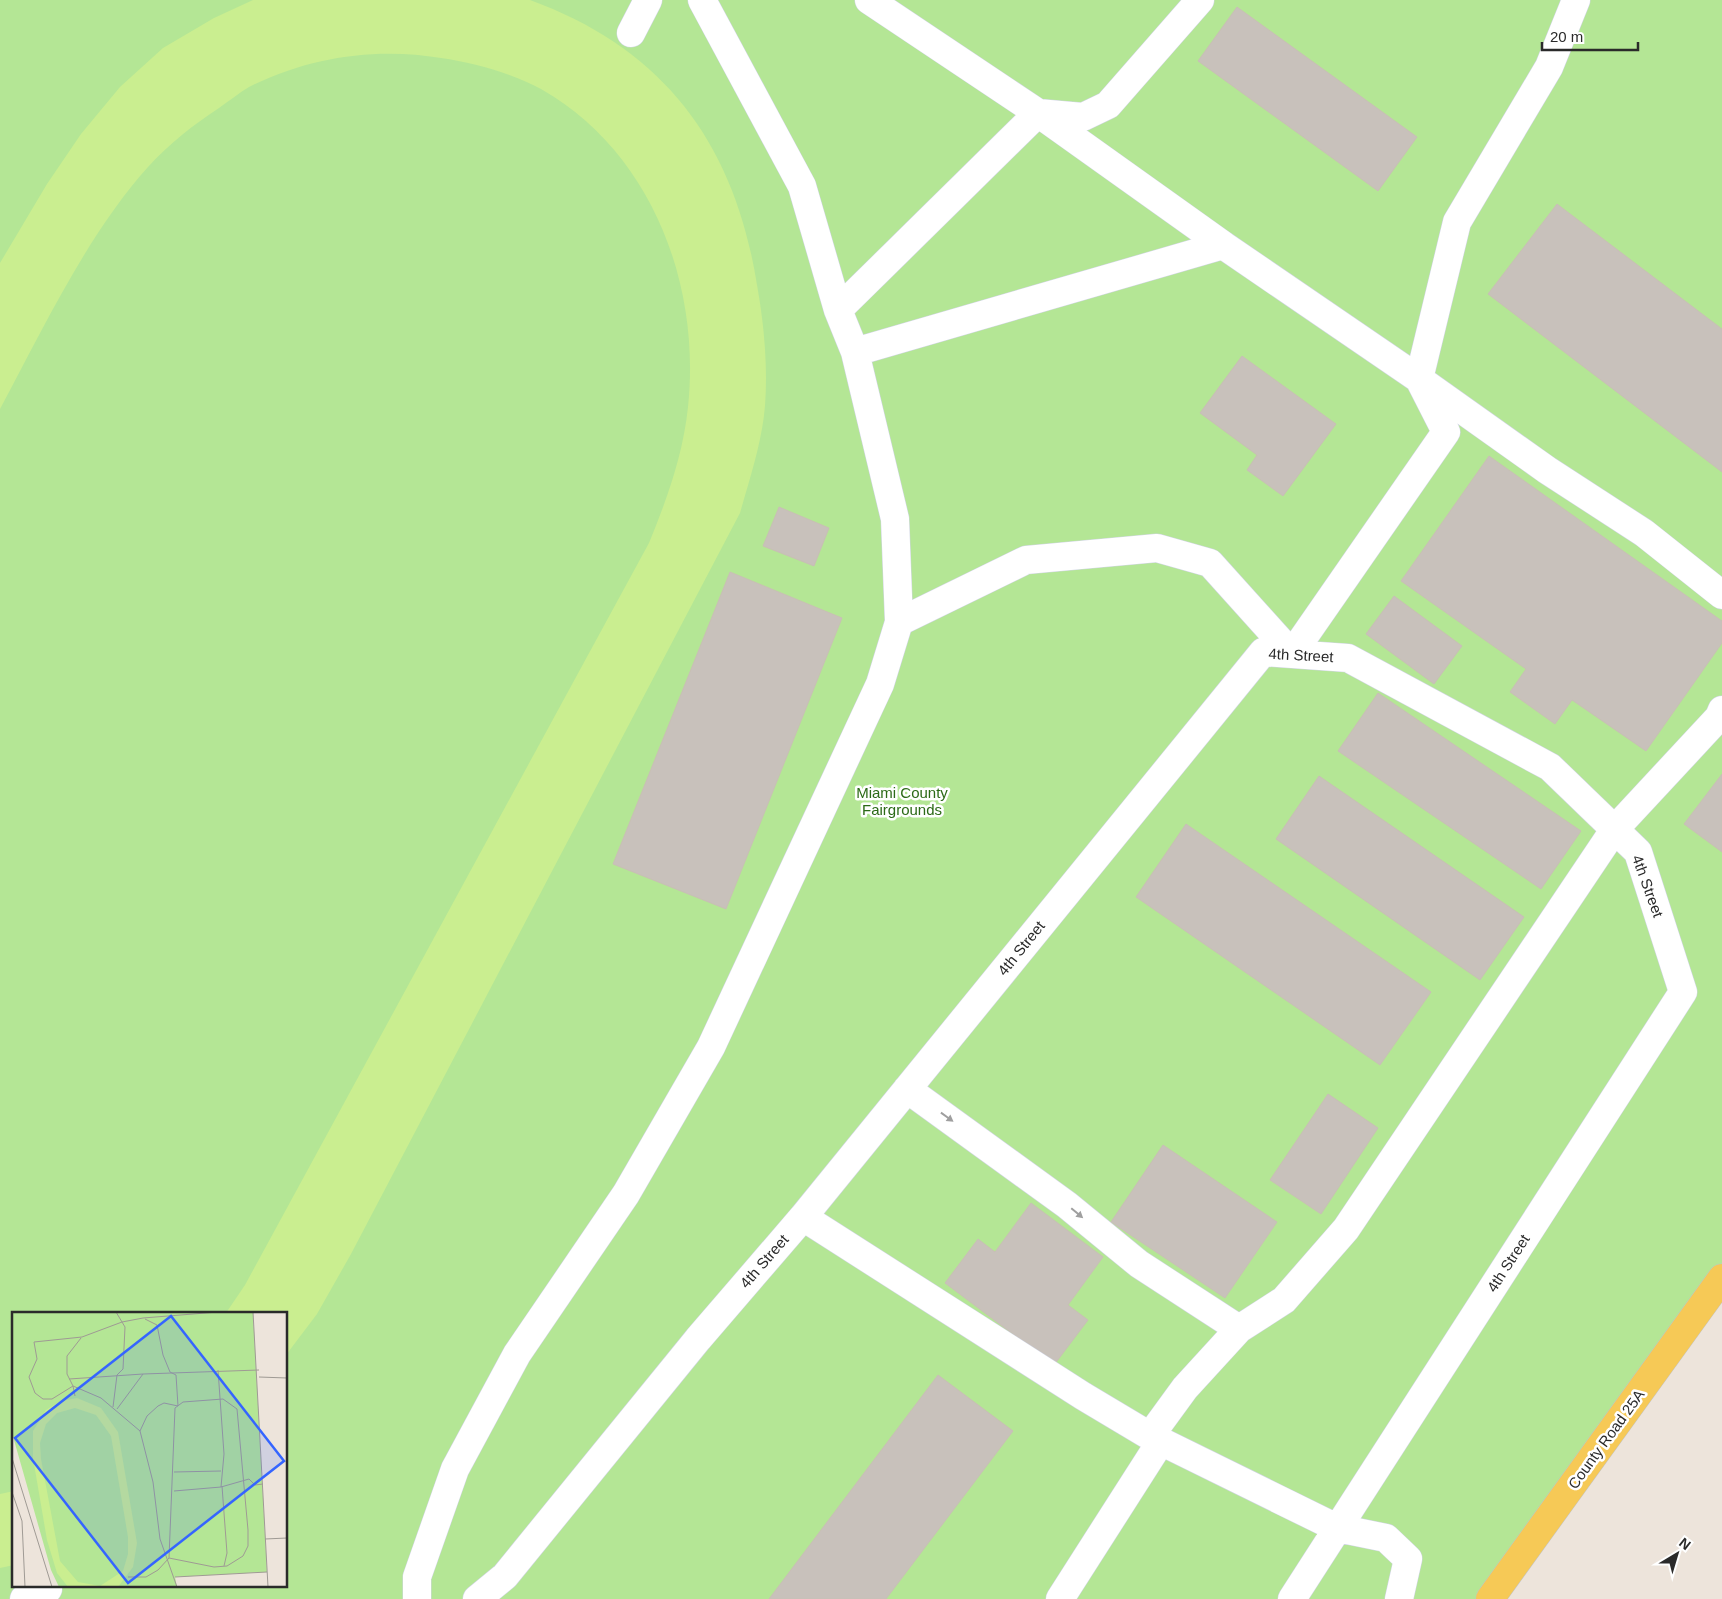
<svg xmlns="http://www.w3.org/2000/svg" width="1722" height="1599" font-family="Arial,sans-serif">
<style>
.green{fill:#b4e695;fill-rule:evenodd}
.pitch{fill:#caee90}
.building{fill:#c8c1bb;stroke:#c8c0b4}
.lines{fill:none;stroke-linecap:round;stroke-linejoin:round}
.minor-casing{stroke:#d0d5e3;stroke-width:29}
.major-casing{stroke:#c3c3c3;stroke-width:29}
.minor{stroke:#fff;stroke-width:28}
.major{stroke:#f6c956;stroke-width:28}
.oneway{fill:#9f9f9f}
.labels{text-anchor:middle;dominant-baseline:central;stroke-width:5;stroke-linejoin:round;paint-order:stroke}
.street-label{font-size:15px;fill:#2a2a2a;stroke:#fff}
.park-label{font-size:15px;fill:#2c6a17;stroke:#fff}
.inset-road{fill:none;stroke:#9f9a94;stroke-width:1}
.view{fill:#3565ff;fill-opacity:0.15;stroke:#3565ff;stroke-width:2.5}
.inset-edge{fill:none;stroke:#2a2a2a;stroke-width:2.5}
</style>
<rect width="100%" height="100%" fill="#ede4db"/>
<path class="green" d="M0,0H1722V1278L1490,1599H0ZM14,1313H286V1585H14Z"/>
<path class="pitch" d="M253,0H530C665,49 735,145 757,285C764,324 768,366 765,406C762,442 750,478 740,513L351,1254L317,1314L286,1355V1313H226L245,1285L649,543C667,499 683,455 688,407C701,285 652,152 541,89C511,73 475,63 441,58C377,47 308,57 249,87C239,93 229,101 219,108C193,125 169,144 148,167C87,235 43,329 0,409V263L47,184L81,134L120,87L163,48L214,18Z
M14,1491V1565L0,1568V1494Z"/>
<path class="building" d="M1237,7L1417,137L1378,191L1198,61Z
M1557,204L1722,329V472L1488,294Z
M1242,356L1336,424L1283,496L1247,470L1257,455L1200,413Z
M1489,456L1722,621V643L1646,751L1572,700L1555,724L1510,692L1526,669L1401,581Z
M779,507L829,528L814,566L763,546Z
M730,572L842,618L726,909L613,864Z
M1394,596L1462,646L1434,684L1366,634Z
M1378,693L1581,831L1541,889L1338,751Z
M1722,774V852L1684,824Z
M1319,776L1524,917L1480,980L1276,839Z
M1186,824L1431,992L1380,1065L1136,897Z
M1328,1094L1378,1128L1321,1214L1270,1180Z
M1163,1145L1277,1222L1225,1298L1111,1222Z
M1031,1203L1103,1257L1068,1305L1088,1320L1054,1365L945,1283L978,1239L995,1252Z
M938,1375L1013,1431L886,1599H769Z"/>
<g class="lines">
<g class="minor-casing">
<path id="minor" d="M869,0L1038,113L1223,245
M631,33L648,0
M838,310L1038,113L1083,117L1108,105L1200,0
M855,352L1223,245L1419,379L1547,470L1644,533L1722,595
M899,622L1026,560L1157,548L1210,563L1292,654L1446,432L1419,379L1457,222L1549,67L1576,0
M907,1089L1067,1205L1139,1264L1239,1329
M803,1217L1083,1396L1150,1436L1337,1528L1386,1538L1408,1559L1399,1599
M1150,1436L1185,1388L1239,1329L1284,1300L1346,1229L1614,830L1719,717L1722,710
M24,1599L48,1589
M417,1599V1577L455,1469L517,1354L626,1194L711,1047L880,684L899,622L895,519L855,352L838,310L802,186L702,0
M477,1599L505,1576L698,1339L803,1217L1263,652L1348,658L1550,767L1638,852L1683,992L1292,1599
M1060,1599L1161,1441"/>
</g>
<g class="major-casing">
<path id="major" d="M1490,1599L1722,1278"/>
</g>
<use href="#minor" class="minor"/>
<use href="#major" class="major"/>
</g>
<defs><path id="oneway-solid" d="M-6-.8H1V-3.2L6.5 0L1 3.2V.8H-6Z" transform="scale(1.25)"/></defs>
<g class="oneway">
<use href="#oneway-solid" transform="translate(947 1117) rotate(36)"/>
<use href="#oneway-solid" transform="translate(1077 1213) rotate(40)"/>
</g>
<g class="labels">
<g class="street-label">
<text transform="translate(1301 655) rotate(3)">4th Street</text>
<text transform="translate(1648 886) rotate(70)">4th Street</text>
<text transform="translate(1021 948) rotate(-51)">4th Street</text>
<text transform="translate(764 1261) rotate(-49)">4th Street</text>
<text transform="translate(1508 1263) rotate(-57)">4th Street</text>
<text transform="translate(1606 1439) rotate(-54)">County Road 25A</text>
</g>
<g class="park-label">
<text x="902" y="792">Miami County<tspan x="902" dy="17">Fairgrounds</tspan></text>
</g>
</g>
<g transform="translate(12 1312)">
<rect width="275" height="275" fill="#ede4db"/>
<path d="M0,0H241L255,260L163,265L165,275H47L39,258L0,121Z" fill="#b4e695"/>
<path d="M65,86L89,96L106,120L125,231L121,255L106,275H56L45,261L35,228L21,146V119L34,98L49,89ZM63,96L84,103L99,124L116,225V242L111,259L88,274L66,270L48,249L29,147L28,131L34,112L45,101Z" fill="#caee90" fill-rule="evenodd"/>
<path class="inset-road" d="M241,0L256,275M69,26L55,44V62L61,74L89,86L128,119L141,170L148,227L165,275M206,58L212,142L209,175M247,65L275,66M57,67L131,62M63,84L61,74L40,87H31L23,81L17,65L25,47L22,30L70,25L110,10L131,6L206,0M101,95L105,63L111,57L113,15L104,0M105,97L131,62L247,58M128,119L135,104L146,94L152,91L166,94L164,63L158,60L151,43L145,13L133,7M0,146L40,275M162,160L209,159M210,174L215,241L212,254M162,179L209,175L237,167L243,173L251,172M0,180L10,209L13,275M253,227L275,226M116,265H134L146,258L157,246L202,255L215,254L231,244L236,234V218L225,97L211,87L171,90L163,96L157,246M163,265L255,260"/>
<path class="view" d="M159,4L272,149L116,271L3,126Z"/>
<rect width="275" height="275" class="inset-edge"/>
</g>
<g transform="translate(1677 1554) rotate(38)" stroke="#ffffff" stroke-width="4" paint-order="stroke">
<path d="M0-4L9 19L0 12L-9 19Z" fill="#2a2a2a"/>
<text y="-8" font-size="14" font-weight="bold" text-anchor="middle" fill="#2a2a2a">N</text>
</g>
<path d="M1542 42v8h96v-8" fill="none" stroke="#2a2a2a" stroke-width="2.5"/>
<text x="1550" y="42" font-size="15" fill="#2a2a2a" stroke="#ffffff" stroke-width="4" paint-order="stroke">20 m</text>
</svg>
